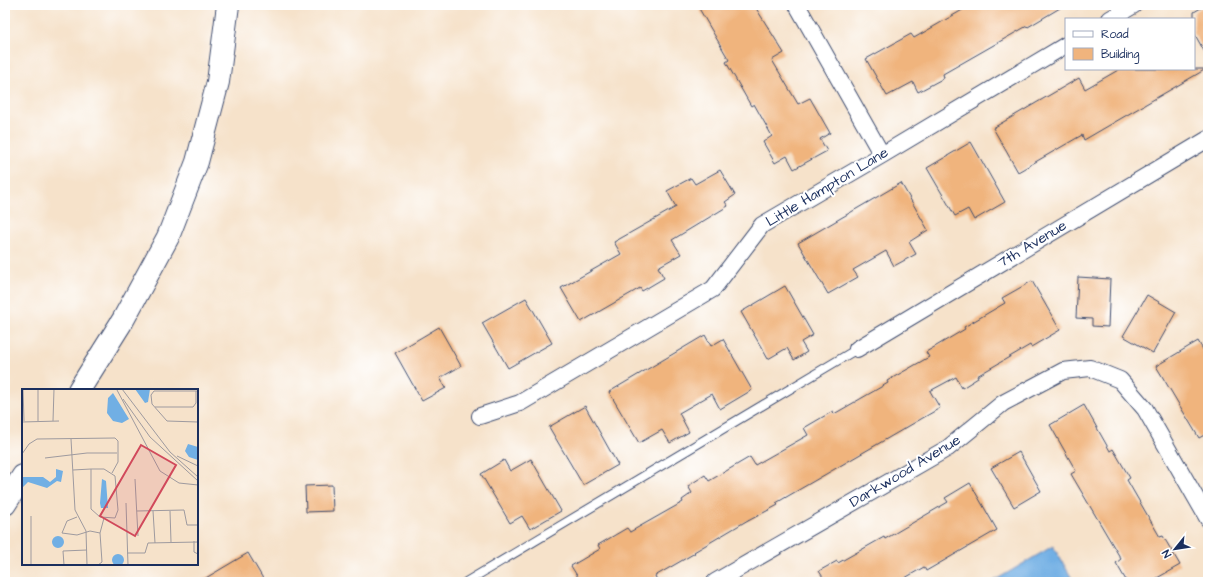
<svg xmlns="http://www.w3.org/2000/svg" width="1213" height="587" font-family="'Architects Daughter',sans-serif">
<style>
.water{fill:#71afe4;stroke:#466fa1}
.building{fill:#f0b47d}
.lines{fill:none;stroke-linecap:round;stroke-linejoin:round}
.service-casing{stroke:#3c4a6e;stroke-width:10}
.minor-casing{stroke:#3c4a6e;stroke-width:18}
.motorway-casing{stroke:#3c4a6e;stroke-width:24}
.service{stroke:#fff;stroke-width:8}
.minor{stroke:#fff;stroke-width:16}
.motorway{stroke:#fff;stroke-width:22}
.labels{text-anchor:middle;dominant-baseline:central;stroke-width:4;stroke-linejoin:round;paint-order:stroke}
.street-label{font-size:15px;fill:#1b2f5e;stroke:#fff}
.inset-road{fill:none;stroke:#9e9a9f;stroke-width:1}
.view{fill:#d1495b;fill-opacity:0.15;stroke:#d1495b;stroke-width:2}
.inset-edge{fill:none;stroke:#1b2f5e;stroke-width:2}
</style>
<rect width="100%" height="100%" fill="#fff"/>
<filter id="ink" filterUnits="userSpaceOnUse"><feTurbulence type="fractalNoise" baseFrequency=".025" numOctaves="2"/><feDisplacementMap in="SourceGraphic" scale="8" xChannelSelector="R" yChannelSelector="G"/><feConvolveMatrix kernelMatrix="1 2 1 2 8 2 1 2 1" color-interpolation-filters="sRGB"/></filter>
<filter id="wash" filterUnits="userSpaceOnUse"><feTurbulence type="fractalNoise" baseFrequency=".012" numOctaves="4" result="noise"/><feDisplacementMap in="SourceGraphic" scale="16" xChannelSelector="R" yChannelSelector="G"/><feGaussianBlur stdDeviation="0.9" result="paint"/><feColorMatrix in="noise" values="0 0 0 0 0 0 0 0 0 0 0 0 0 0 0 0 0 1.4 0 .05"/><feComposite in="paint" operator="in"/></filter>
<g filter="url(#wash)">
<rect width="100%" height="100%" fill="#f6e2ca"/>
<path class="water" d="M1053,546L1074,582H992Z"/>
<g id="blocks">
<path class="building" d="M697,5H754L784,53L772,60L798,104L810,98L830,133L820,139L827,151L794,169L787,156L775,163L763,142L772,136L754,104L751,106L726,62L729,60Z
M971,5H1065L1028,27L1027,26L943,74L944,78L918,92L913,82L887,96L866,59L911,34L914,38Z
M1206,5H1208V58L1194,33V12Z
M1120,69H1206L1084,140L1082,135L1018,172L993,128L1079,78L1085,89Z
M971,142L1005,202L974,220L968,209L955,216L927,168Z
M720,170L735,195L725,202L728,206L672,240L681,254L658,267L664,278L642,291L640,288L581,322L561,288L621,254L614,242L676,207L667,191L691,178L695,184Z
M901,183L928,230L909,242L916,254L894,266L886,251L853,270L858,277L828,294L798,243Z
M1078,277L1110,279L1108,327L1092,326V319L1076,318Z
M1032,281L1060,330L1031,347L1030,345L977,376L978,378L962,388L956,377L930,391L940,408L776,503L778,505L748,521V520L694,552L695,553L655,576L658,582H581L571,566L600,549L598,545L627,528L630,532L683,502L682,500L692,493L688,486L705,475L709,481L750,457L755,465L808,435L804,428L833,411L834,414L888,383L887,381L929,357L926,352L965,329L964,327L1005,303L1002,298Z
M785,286L813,335L801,342L807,352L794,360L787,348L768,359L741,312Z
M1147,295L1176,312L1153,353L1123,336Z
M526,298L552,343L508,368L482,323Z
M439,327L461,366L440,378L446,388L422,401L395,353Z
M705,335L711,346L723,339L752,390L720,409L712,394L679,413L689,432L670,443L662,430L639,443L609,392Z
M1198,341L1208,358V433L1199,438L1156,366Z
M1084,405L1110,451L1113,449L1130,478L1127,480L1160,537L1163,536L1180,565L1150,582H1127L1116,563L1121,559L1071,474L1076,471L1050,425Z
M585,406L618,465L583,485L549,427Z
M1019,452L1041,491L1014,507L991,468Z
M531,459L561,511L530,529L522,516L510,523L481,474L504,460L510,471Z
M970,483L997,530L926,571L924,567L898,582H826L819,571L837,561L838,563L884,537L885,539L948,502L945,498Z
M332,485L333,511L306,512L305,486Z
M248,553L265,582H199Z"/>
</g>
</g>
<g filter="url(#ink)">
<use href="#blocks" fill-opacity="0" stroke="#3c4a6e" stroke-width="1"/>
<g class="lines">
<g class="service-casing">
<path id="service" d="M466,582L857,349"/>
</g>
<g class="minor-casing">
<path id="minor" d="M797,5L882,155
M1110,19L1134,5
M857,349L1208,139
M480,416L520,403L713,289L762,225L882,155L1066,45
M715,582L948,448L1003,403L1063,371L1090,368L1120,380L1145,409L1208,519"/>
</g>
<g class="motorway-casing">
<path id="motorway" d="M79,390L123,320L168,237L197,162L218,82L228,5
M5,504L23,476"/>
</g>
<use href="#service" class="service"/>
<use href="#minor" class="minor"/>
<use href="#motorway" class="motorway"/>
</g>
</g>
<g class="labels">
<g class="street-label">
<text transform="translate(827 187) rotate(-31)">Little Hampton Lane</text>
<text transform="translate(1032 244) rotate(-31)">7th Avenue</text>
<text transform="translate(905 471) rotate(-31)">Darkwood Avenue</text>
</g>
</g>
<g transform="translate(22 389)">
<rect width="176" height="176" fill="#f6e2ca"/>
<path d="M113,0H128L126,13L123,14ZM91,4L107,30L100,34L91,32L85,24L86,9ZM166,55L176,58V71L167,68L163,62ZM34,80L41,82L39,93L35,92L25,99L6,93L0,99V88H21L28,93L34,88ZM80,90L84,92L86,119H79L78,114ZM30 153a6 6 0 1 1 12 0a6 6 0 1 1-12 0ZM90 171a6 6 0 1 1 12 0a6 6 0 1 1-12 0Z" fill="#71afe4"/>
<path class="inset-road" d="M1,0L2,32M16,0V32M100,0L148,63L176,88M95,1L138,82L157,94L176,96M176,2H132L129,6L130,15L145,32L176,33M101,10L128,48L176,92M133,18H171L174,14V2M31,32L32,0M0,33L37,32M49,50L53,121L64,142L65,176M0,65L7,55L15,50L93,49L96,52V73L90,84M155,67L176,77M23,69L65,64H95M51,81L69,80H82L93,87L96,121L93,129L78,128L69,120V80M113,90L116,147M104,114L106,176M115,122L162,121L165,136H176M131,122L133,154M148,122L149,153M9,127V176M55,128L45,132L40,144L55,146L68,142L78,144L80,173L76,176M78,144L82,129M172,152V163L176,165M105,164H123L126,154L176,153M42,176L41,162L65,161"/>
<path class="view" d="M119,56L154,76L113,147L78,127Z"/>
<rect width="176" height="176" class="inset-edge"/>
</g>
<rect width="1213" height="587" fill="none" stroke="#fff" stroke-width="20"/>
<rect x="1065" y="18" width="130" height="52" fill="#ffffff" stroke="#a4acbf"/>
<rect x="1073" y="31" width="20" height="6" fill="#ffffff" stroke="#a4acbf"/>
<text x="1101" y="38" font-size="12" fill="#1b2f5e">Road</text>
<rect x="1073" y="48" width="20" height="12" fill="#f0b47d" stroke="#a4acbf"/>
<text x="1101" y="58" font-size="12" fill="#1b2f5e">Building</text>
<g transform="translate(1175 549) rotate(240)" stroke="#ffffff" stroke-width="3" paint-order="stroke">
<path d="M0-3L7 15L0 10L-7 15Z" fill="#1b2f5e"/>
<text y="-6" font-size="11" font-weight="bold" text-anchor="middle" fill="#1b2f5e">N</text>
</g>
</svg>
